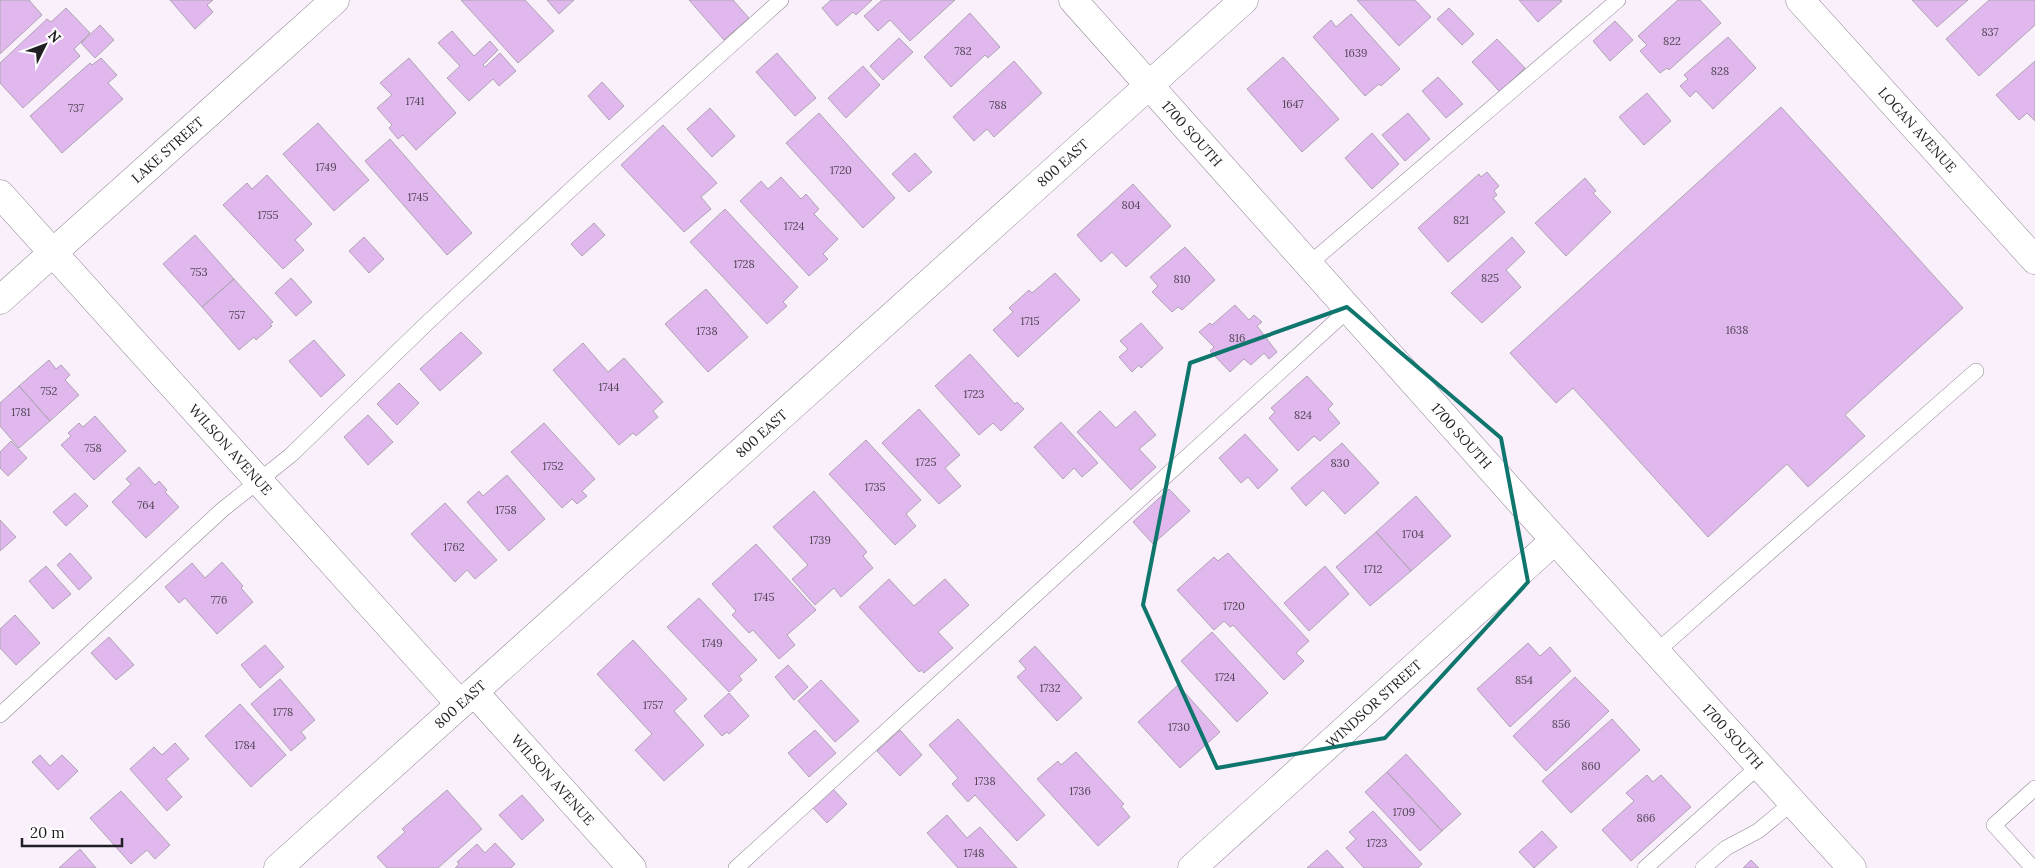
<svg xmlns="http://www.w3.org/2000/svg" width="2035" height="868" font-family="Lora,serif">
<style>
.building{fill:#e0b8ee;stroke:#aea5b1}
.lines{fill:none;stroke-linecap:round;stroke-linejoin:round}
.service-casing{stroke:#8e8691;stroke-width:16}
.minor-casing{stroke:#8e8691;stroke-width:29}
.tertiary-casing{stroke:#8e8691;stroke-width:29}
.service{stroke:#fff;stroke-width:15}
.minor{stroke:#fff;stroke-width:28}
.tertiary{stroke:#fff;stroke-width:28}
.marked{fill:none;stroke:#0f766e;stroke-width:4;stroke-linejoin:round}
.labels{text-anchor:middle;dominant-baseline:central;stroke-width:4;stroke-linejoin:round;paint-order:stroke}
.number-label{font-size:11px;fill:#524556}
.street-label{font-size:14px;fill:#221f24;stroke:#fff}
</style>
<rect width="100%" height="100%" fill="#f9f0fc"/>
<path class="building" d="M0,0H29L42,15L0,54Z
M170,0H213L207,5L213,12L195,29Z
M461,0H525L554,31L518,63Z
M547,0H574L559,14Z
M689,0H733L749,18L724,40Z
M831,0H872L856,15L853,12L837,26L822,8Z
M882,0H955L910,41L890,20L878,31L864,16Z
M1357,0H1415L1431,17L1399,46Z
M1519,0H1561L1562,1L1538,22Z
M1678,0H1700L1721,23L1669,70L1667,68L1660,73L1640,51L1647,45L1638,36Z
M1912,0H1968L1937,27Z
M1989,0H2035V25L1979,76L1946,39Z
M66,8L90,33L74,49L80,56L23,108L0,83V63L47,19L51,22Z
M1449,8L1474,34L1462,45L1437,19Z
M970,13L1000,47L988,58L985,55L951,87L924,57Z
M1351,14L1400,69L1381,86L1379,84L1365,96L1313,37L1331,20L1336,27Z
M1615,21L1633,40L1610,61L1593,41Z
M100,25L114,40L95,58L81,43Z
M452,31L474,56L490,41L498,50L483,65L485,67L500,53L516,71L499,86L493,79L469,101L447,78L460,66L438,43Z
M1728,37L1756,68L1713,109L1696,91L1690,97L1680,86L1688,79L1684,75Z
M899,38L913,52L883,80L870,66Z
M1497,39L1525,68L1500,92L1472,62Z
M777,53L816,98L795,116L756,72Z
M1283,57L1339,119L1302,152L1247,89Z
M101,58L117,75L108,83L123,99L62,153L30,116L90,63L92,65Z
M409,58L456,113L416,150L403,135L398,139L389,128L392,125L377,108L392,95L380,83Z
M1014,61L1042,93L994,137L987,129L974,141L953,117Z
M2035,61V121L2027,113L2019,120L1996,95Z
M863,66L880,85L846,118L828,98Z
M1438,77L1463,104L1446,118L1422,91Z
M602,82L624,106L609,120L588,96Z
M1647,93L1671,121L1644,145L1619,117Z
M1781,107L1963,308L1845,415L1865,436L1808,487L1787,464L1708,537L1573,388L1556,403L1510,353Z
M710,108L735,136L712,157L687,129Z
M819,113L895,198L863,228L786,143Z
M1408,113L1430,139L1405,161L1382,135Z
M318,123L369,180L334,211L283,154Z
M663,125L717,183L701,197L711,209L684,232L621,165Z
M1372,133L1399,164L1372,189L1345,158Z
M390,139L472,233L447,255L365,161Z
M915,153L932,172L909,192L892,174Z
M1487,172L1499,186L1494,191L1497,195L1493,198L1505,212L1448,262L1418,228L1479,174L1481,177Z
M267,175L312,224L295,240L304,250L283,269L223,205L247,183L252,189Z
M781,177L801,199L806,194L819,209L814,214L838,239L823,254L828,259L809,276L740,201L761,181L768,189Z
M1585,178L1596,191L1593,193L1611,212L1566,256L1535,223Z
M1133,184L1171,226L1126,267L1112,252L1101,262L1077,235Z
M725,209L798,287L783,302L787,306L767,324L690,242Z
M594,223L605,235L582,256L571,244Z
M195,235L234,279L202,307L163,264Z
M364,237L384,259L369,273L349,251Z
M1512,237L1525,252L1506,270L1521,287L1482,323L1451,293Z
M1185,247L1215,280L1182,310L1178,307L1172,312L1152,292L1158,286L1150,277Z
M1055,273L1080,300L1018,357L993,330L1013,312L1009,308L1029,290L1032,293Z
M291,278L312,302L296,316L275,293Z
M234,279L273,322L270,324L272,326L256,340L254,337L239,350L202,307Z
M706,289L748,337L708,372L665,324Z
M1235,305L1249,320L1254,315L1262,322L1257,326L1277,352L1269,359L1264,353L1251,365L1244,359L1230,372L1210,351L1214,347L1199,332L1210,323L1212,325Z
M1141,323L1163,348L1141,368L1139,365L1132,372L1119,357L1128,349L1120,341Z
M461,332L482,353L440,391L420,369Z
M314,340L345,375L321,397L289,361Z
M583,343L608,372L624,358L663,402L653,411L658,417L636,436L633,433L619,445L553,370Z
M970,354L1015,404L1017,402L1024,409L1001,431L993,423L979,435L935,386Z
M49,360L56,369L61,365L70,375L65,380L79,395L50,421L19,386Z
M1307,376L1333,404L1328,409L1340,423L1320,441L1314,436L1298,451L1269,418L1275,412L1271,408Z
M399,383L419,403L397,425L377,404Z
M19,386L50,421L19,448L0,426V403Z
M919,409L960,455L945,468L961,486L939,504L882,443Z
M1100,411L1116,428L1135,411L1156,435L1139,449L1156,467L1131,490L1077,432Z
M368,415L393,442L368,465L344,437Z
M95,416L126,451L94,480L61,445L71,436L68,433L79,423L83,427Z
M1061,422L1098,463L1082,477L1074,468L1063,479L1034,447Z
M544,423L595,479L582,491L587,496L577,504L572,499L562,508L511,452Z
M1245,434L1278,470L1258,489L1248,477L1241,483L1219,458Z
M866,440L921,500L906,514L916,526L895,545L829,474Z
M11,441L27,458L8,476L0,468V452Z
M1342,443L1379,483L1345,514L1323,490L1306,506L1291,488Z
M139,467L155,485L159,481L167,490L165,492L179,507L146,538L112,502L131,484L126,479Z
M507,475L545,519L509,551L467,502L479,491L483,496Z
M1169,489L1190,511L1153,544L1133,522Z
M814,491L867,552L863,556L873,568L841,597L834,588L815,605L792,579L808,565L773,527Z
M75,493L88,506L66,526L53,512Z
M1416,496L1451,536L1411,571L1376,532Z
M445,503L497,560L475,579L467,570L455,582L411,534Z
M0,520L16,537L0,551Z
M1376,532L1411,571L1370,606L1336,567Z
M756,544L816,610L787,635L795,645L779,659L753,630L749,633L732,615L736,611L712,584Z
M70,553L92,578L79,590L57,565Z
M1228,553L1309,641L1296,653L1304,661L1284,680L1233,625L1230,627L1224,621L1214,630L1177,590L1214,557L1218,561Z
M222,562L243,586L241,588L253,602L217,634L185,598L179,603L165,587L192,563L205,578Z
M46,566L71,594L53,609L29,581Z
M1325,566L1349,594L1309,631L1284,603Z
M889,579L914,606L945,579L969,605L938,632L953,648L924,673L922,670L919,672L859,607Z
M699,598L757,660L739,676L742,680L729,692L667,627Z
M15,615L40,643L16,665L0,648V629Z
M1212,632L1268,693L1237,722L1181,661Z
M109,637L134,665L116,680L91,653Z
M633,640L687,699L674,711L704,745L664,781L635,750L652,734L597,674Z
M1528,643L1540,656L1550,647L1571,671L1510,727L1477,689Z
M265,645L284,667L260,688L241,665Z
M1035,646L1082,698L1057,721L1017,677L1026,669L1019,661Z
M788,665L808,687L794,700L775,677Z
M1575,677L1609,711L1546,771L1513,736Z
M280,679L315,720L301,732L306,738L291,751L251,704Z
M821,680L859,721L835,742L798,701Z
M1178,685L1220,732L1180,768L1138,722Z
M729,693L749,716L729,734L727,732L722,736L704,716Z
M240,704L286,755L251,787L205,736Z
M958,719L1045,815L1017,841L975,795L968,802L952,784L958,778L929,745Z
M1612,719L1640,750L1571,813L1542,781Z
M815,730L836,753L809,777L788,753Z
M900,730L922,755L900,776L877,751Z
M175,743L189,759L166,779L182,797L167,811L130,769L154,747L162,755Z
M1076,752L1124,804L1121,806L1130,817L1098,846L1037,779L1058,761L1061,765Z
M1406,754L1461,814L1442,831L1387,772Z
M40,755L50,766L62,755L78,771L58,790L32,762Z
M1387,772L1442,831L1420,851L1365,792Z
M1647,775L1653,782L1661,775L1691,807L1631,861L1602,830L1634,801L1626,793Z
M833,789L847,804L827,823L813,808Z
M447,790L482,829L438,868H387L377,857L405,832L402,829Z
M121,791L170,845L155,859L147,850L131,864L90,818Z
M522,795L544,820L522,840L499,815Z
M1373,811L1422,864L1418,868H1364L1346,848L1356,839L1349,832Z
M947,815L967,838L980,827L1017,868H958L927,833Z
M1542,831L1557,847L1534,868L1519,852Z
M495,843L515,864L511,868H455L459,864L457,862L477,844L485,853Z
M80,849L96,868H59Z
M1327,850L1344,868H1307Z
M1751,860L1759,868H1743Z"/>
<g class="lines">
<g class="service-casing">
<path id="service" d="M1309,264L1618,0
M1656,652L1976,371
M0,715L222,510L291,455L426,324L592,170L781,0
M736,868L1349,309
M1645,868L1759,766
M1703,868L1726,848L1758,831L1793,802
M2033,868L1994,825L2035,788"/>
</g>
<g class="minor-casing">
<g id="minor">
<path id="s1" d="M1800,0L2035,260"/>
<path id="s2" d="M0,194L460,704"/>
<path id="s3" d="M0,300L335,0"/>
<path id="s4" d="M474,692L632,868"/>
<path id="s5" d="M278,868L1244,0"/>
<path id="s6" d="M1192,868L1555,540"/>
</g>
</g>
<g class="tertiary-casing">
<g id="tertiary">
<path id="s7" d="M1073,0L1525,507L1852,868"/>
</g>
</g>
<use href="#service" class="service"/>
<use href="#minor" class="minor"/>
<use href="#tertiary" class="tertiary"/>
</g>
<path class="marked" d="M1347,307L1501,438L1528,582L1385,738L1217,768L1143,605L1190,363Z"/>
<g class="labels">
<g class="number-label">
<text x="1990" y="32">837</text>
<text x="1672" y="41">822</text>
<text x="963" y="51">782</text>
<text x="1356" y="53">1639</text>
<text x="1720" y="71">828</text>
<text x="415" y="101">1741</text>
<text x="1293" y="104">1647</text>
<text x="998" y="105">788</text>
<text x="76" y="108">737</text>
<text x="326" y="167">1749</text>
<text x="841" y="170">1720</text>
<text x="418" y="197">1745</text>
<text x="1131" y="205">804</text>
<text x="268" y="215">1755</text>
<text x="1461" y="220">821</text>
<text x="794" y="226">1724</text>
<text x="744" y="264">1728</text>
<text x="199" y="272">753</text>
<text x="1490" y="278">825</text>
<text x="1182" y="279">810</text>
<text x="237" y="315">757</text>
<text x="1030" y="321">1715</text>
<text x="1737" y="330">1638</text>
<text x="707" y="331">1738</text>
<text x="1237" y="338">816</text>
<text x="609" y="387">1744</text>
<text x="49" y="391">752</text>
<text x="974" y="394">1723</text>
<text x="21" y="412">1781</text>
<text x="1303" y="415">824</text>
<text x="93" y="448">758</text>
<text x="926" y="462">1725</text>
<text x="1340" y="463">830</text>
<text x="553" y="466">1752</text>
<text x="875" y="487">1735</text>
<text x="146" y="505">764</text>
<text x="506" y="510">1758</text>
<text x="1413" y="534">1704</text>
<text x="820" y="540">1739</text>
<text x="454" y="547">1762</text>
<text x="1373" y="569">1712</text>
<text x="764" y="597">1745</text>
<text x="219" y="600">776</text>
<text x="1234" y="606">1720</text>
<text x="712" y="643">1749</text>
<text x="1225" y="677">1724</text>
<text x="1524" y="680">854</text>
<text x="1050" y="688">1732</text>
<text x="653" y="705">1757</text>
<text x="283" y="712">1778</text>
<text x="1561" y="724">856</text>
<text x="1179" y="727">1730</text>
<text x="245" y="745">1784</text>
<text x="1591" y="766">860</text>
<text x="985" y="781">1738</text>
<text x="1080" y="791">1736</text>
<text x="1404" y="812">1709</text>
<text x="1646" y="818">866</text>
<text x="1377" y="843">1723</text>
<text x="974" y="853">1748</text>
</g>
<g class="street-label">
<text stroke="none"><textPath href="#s1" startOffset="175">LOGAN AVENUE</textPath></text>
<text stroke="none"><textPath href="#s7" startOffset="179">1700 SOUTH</textPath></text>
<text stroke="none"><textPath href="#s3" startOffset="225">LAKE STREET</textPath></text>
<text stroke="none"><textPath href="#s5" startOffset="1055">800 EAST</textPath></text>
<text stroke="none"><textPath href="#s5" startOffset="650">800 EAST</textPath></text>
<text stroke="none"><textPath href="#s7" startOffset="584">1700 SOUTH</textPath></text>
<text stroke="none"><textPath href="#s2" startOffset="344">WILSON AVENUE</textPath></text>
<text stroke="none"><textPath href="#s5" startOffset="245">800 EAST</textPath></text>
<text stroke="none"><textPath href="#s6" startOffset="245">WINDSOR STREET</textPath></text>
<text stroke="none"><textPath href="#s7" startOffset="989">1700 SOUTH</textPath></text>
<text stroke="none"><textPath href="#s4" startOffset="118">WILSON AVENUE</textPath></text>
</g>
</g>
<g transform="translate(45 45) rotate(48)" stroke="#ffffff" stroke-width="4" paint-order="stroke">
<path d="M0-4L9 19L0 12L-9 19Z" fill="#221f24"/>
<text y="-8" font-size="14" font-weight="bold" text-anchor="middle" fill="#221f24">N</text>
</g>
<path d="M22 838v8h100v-8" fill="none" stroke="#221f24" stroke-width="2.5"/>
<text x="30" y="838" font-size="15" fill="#221f24" stroke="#ffffff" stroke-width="4" paint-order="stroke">20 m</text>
</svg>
